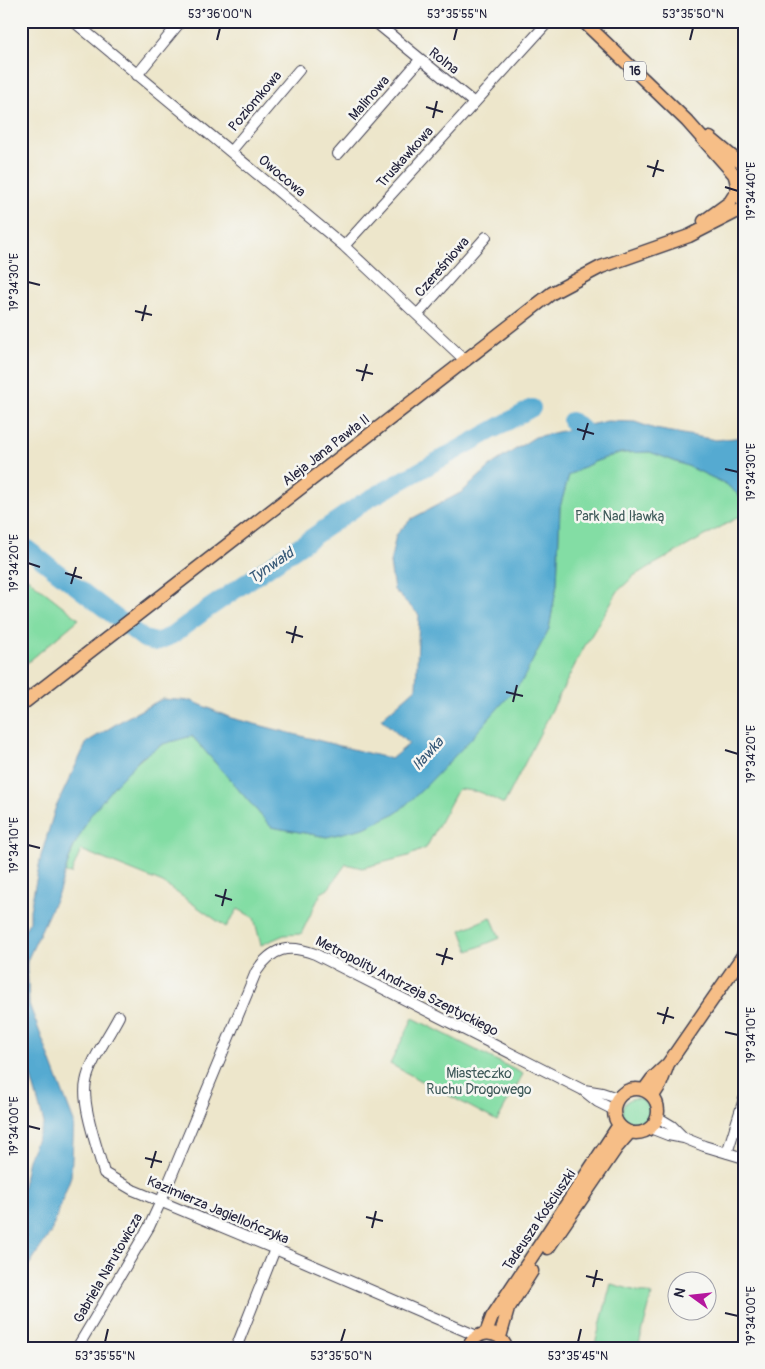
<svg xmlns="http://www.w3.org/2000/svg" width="765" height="1369" font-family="Pangolin,sans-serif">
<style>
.green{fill:#83dda4;stroke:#528070}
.water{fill:#54aad1;stroke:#3b6686}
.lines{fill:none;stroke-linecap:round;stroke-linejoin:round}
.river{stroke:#54aad1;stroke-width:18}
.minor-casing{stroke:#403f51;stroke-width:12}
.major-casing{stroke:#403f51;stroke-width:15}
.minor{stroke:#fff;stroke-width:10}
.major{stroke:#f6be87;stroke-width:12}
.ticks{fill:none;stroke:#22223b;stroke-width:2}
.labels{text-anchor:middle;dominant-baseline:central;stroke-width:5;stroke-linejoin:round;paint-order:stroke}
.shield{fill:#f6f6f2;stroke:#626272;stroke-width:1}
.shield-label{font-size:12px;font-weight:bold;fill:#22223b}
.street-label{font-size:14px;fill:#22223b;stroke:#f6f6f2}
.park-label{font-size:14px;fill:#3f5a5a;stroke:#f6f6f2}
.water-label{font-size:15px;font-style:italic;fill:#365877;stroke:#f6f6f2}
.neatline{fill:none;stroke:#22223b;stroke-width:2}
.ticks-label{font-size:12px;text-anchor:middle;fill:#22223b}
</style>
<rect width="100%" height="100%" fill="#f6f6f2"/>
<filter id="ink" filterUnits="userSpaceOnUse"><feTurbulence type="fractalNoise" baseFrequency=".02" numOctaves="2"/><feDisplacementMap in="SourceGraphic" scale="10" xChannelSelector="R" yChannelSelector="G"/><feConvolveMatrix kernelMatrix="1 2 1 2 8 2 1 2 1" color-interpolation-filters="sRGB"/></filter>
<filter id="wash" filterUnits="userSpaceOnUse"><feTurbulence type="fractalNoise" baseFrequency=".0096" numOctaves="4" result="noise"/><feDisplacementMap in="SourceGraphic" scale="20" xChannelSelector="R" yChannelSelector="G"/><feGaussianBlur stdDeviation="1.12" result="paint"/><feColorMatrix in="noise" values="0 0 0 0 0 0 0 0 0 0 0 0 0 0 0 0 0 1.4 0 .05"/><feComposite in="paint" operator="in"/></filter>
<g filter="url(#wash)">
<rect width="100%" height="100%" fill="#ede6cb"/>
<path class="green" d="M650,452L690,467L726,484L742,498H744V514L635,575L618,591L583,649L504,804L480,792L458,789L426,848L408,856L362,868L346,864L328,889L321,893L301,934L284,935L261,945L254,918L238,909L226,927L163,883L81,850L71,874L65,873C71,853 78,834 89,816C103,795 140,755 163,744C172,740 183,738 192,736L271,827L327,837L549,629L557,584L560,507L569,475L594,462L619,453Z
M21,573L79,619L21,668Z
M491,917L500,938L469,951L461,930Z
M413,1018L523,1074L497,1121L390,1064Z
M622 1112a14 14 0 1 1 28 0a14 14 0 1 1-28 0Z
M611,1284L652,1295L638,1348H594Z"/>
<path class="water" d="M607,421L635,422L655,429L716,440L744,437V498L743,499L726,484L690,467L650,452L619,453L594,462L569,475L560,507L557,584L549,629L522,681L471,739L423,789L398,812L364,828L327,837L271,827L192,736L163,744L141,758L114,786L90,816L72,850L59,891L27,961L29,1004L74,1122L71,1176L51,1232L21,1277V1196L28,1159L44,1123L27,1063L21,1058V935L30,921V910L41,856L55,809L87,742L126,718L162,699L192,701L231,718L391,759L409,744L381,719L416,688L419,615L394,590L390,563L396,535L411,519L462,492L494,463L535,437Z"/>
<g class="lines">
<path class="river" d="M571,421L578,425L594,440
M21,544L144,639L156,642L171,636L209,608L362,503L532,408"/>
</g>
</g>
<g filter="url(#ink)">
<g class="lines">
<g class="minor-casing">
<path id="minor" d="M73,21L344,246L466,361
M374,21L473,102
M137,75L181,21
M231,151L299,70
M338,154L420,60
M344,246L549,21
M418,314L486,237
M119,1016C110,1034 89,1063 86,1082C81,1105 98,1149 104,1173L133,1190L275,1249L477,1336
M584,1090L602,1093L617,1098
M657,1117L672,1126L684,1138
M650,1128L668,1135L684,1138L704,1146L744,1158
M727,1153L744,1099
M77,1348L149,1227L161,1201L256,972C272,947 289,944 315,954L583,1090L598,1102L614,1110
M236,1348L275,1249"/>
</g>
<g class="major-casing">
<path id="major" d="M583,21L687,121L734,174C739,185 735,194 744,203
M710,138L734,158L744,164
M704,221L730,202L737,191
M21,705L552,293L601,267L689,236L744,208
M614 1111a22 22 0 1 1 44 0a22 22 0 1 1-44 0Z
M644,1090L652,1079L668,1064L744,954
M653,1096L660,1085L667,1067
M548,1248L617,1147L630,1132
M486,1333L492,1317L619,1125
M500,1337L508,1309L532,1271
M468,1348C474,1334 487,1330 500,1337L507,1348"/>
</g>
<use href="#minor" class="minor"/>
<use href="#major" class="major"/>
</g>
</g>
<path class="ticks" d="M217,40L220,28M454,40L457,28M690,40L693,28M426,107L443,112M433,118L437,101M647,166L664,171M653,177L658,160M725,187L738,191M28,282L40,285M135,311L152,315M142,321L146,305M356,370L373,374M362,381L367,364M577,429L594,434M583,440L588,423M725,469L738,472M28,563L40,567M65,573L82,578M71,584L76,567M286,632L303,637M292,643L296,626M506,692L523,696M513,702L517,685M725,750L738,754M28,845L40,848M215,895L232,900M222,906L226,889M436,954L453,959M442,965L447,948M657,1013L674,1018M663,1024L668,1007M725,1032L738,1035M28,1126L40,1129M145,1158L162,1162M151,1168L156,1151M366,1217L383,1221M372,1228L376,1211M586,1276L603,1280M593,1287L597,1270M725,1313L738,1316M105,1342L108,1329M341,1342L345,1329M578,1342L581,1329"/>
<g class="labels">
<rect class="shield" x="624" y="61.5" width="22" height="19" rx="4"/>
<g class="shield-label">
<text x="635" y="71">16</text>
</g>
<g class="street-label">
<text transform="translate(444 61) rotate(38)">Rolna</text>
<text transform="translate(369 98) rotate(-49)">Malinowa</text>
<text transform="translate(255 101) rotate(-50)">Poziomkowa</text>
<text transform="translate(405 157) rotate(-48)">Truskawkowa</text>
<text transform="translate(282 176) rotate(40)">Owocowa</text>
<text transform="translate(442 267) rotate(-49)">Czereśniowa</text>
<text transform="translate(326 450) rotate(-38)">Aleja Jana Pawła II</text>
<text transform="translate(407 986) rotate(27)">Metropolity Andrzeja Szeptyckiego</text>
<text transform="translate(218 1210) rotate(23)">Kazimierza Jagiellończyka</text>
<text transform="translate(539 1220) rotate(-56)">Tadeusza Kościuszki</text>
<text transform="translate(108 1268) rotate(-60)">Gabriela Narutowicza</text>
</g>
<g class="park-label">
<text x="620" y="516">Park Nad Iławką</text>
<text x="479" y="1073">Miasteczko<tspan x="479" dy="16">Ruchu Drogowego</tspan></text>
</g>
<g class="water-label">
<text transform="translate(271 566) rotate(-34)">Tynwałd</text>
<text transform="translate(428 754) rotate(-48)">Iławka</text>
</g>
</g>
<rect width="765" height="1369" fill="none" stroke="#f6f6f2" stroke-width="55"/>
<g transform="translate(692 1296) rotate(285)"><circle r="24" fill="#f6f6f2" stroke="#a1a1a9"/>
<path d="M0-4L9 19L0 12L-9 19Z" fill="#b5179e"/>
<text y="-8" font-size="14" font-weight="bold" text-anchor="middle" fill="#22223b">N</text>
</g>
<rect x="28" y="28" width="710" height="1314" class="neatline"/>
<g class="ticks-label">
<text x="220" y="18">53°36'00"N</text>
<text x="457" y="18">53°35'55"N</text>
<text x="693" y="18">53°35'50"N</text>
<text transform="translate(751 191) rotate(-90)" y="4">19°34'40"E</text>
<text transform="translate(14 282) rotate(-90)" y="4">19°34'30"E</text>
<text transform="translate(751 472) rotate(-90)" y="4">19°34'30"E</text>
<text transform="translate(14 563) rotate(-90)" y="4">19°34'20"E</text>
<text transform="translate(751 754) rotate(-90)" y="4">19°34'20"E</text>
<text transform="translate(14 845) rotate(-90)" y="4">19°34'10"E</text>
<text transform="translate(751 1035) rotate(-90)" y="4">19°34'10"E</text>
<text transform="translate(14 1126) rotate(-90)" y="4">19°34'00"E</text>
<text transform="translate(751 1316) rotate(-90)" y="4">19°34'00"E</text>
<text x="105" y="1360">53°35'55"N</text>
<text x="341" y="1360">53°35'50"N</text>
<text x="578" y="1360">53°35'45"N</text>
</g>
</svg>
